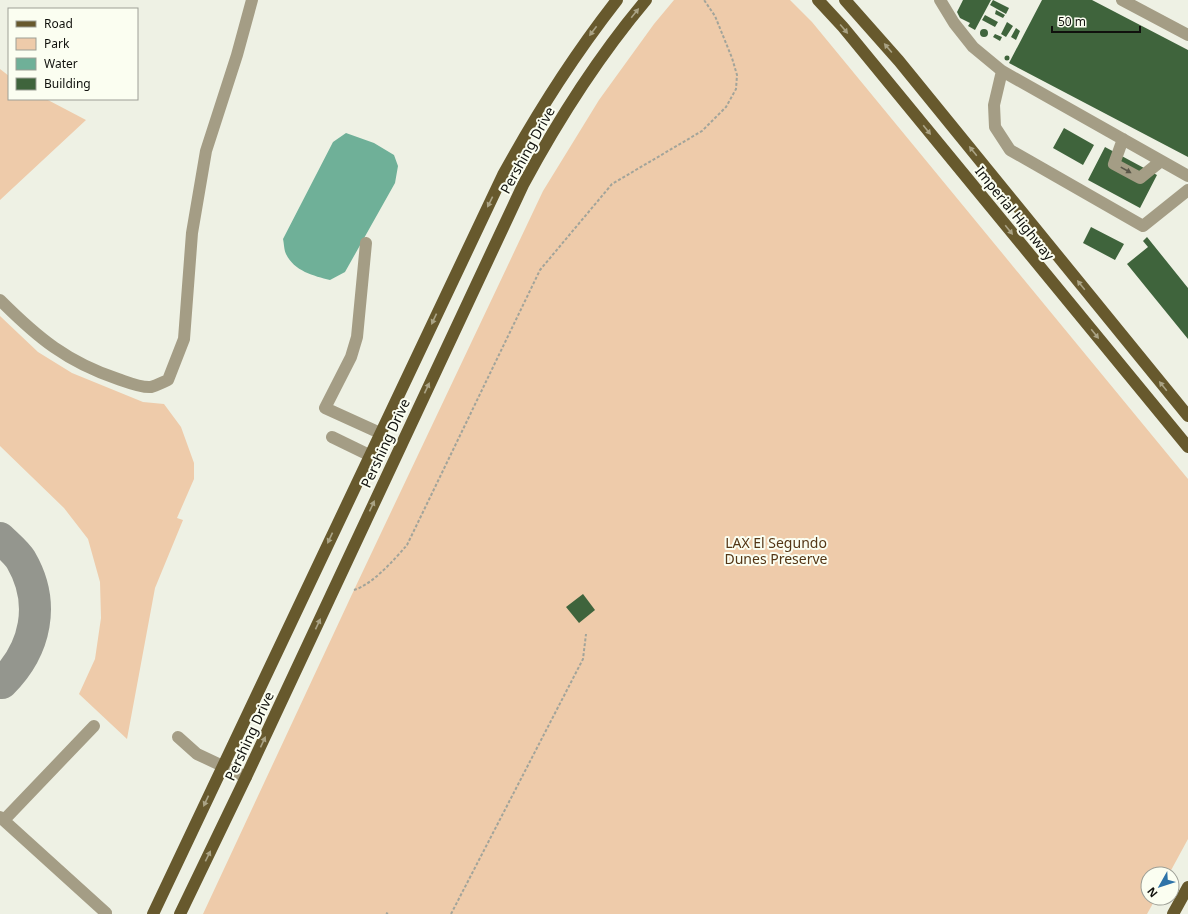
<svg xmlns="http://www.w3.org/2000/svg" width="1188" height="914" font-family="'Noto Sans',sans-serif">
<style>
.green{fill:#eecbaa}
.water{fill:#6fb098}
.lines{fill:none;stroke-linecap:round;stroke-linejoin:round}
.taxiway{stroke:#94968e;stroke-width:32}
.building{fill:#3f643c}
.path{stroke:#a2a49a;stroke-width:2;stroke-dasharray:3 2;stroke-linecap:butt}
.minor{stroke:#a49d85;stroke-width:12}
.major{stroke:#67592d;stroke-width:12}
.oneway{fill:#aaa385}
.oneway2{fill:#5a5749}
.labels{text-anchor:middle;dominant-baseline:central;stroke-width:4;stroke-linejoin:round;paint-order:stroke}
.street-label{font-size:14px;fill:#10110d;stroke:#fbfef1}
.park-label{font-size:14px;fill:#543615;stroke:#fbfef1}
</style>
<rect width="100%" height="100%" fill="#eef1e4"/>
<path class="green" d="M674,0H790L812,22L1188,479V839L1169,874H1148V898H1156L1147,914H203L354,590L543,191L599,100L654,24Z
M0,69L9,76V99H46L86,120L0,200Z
M0,316L38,352L72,373L143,402L164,404L181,427L194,463V479L177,518L183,520L155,588L127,739L79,694L95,659L101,618L100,582L88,539L64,508L0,446Z"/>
<path class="water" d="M346,133L374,143L394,155L398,166L395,183L345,272L330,280C314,276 294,271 286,254C284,250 284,243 283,239L333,142Z"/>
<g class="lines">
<path class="taxiway" d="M0,538C7,545 16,552 21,560C46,603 36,649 2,683"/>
</g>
<path class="building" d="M963,0H991L975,30L968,26L970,23L960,18L957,12Z
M993,0L1009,8L1006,14L990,5Z
M1042,0H1092L1188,50V157L1009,63Z
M996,10L1005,15L1003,18L995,14Z
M985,15L998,22L995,27L982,20Z
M1007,22L1013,26L1006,37L1001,34Z
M1016,28L1020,31L1016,40L1011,37Z
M980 33a4 4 0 1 1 8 0a4 4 0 1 1-8 0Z
M995,34L1002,37L1000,41L993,37Z
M1004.5 58a2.5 2.5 0 1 1 5 0a2.5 2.5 0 1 1-5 0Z
M1064,128L1094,145L1083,165L1053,148Z
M1105,147L1157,175L1140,208L1088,180Z
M1091,227L1124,244L1115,260L1083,243Z
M1147,237L1188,288V339L1127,264L1148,247L1143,241Z
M583,594L595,610L579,623L566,607Z"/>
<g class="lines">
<path class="path" d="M354,590C373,584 394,560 407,545L540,270L612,184L702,131L726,107L736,89L737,75L732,58L715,16L704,0
M386,913L388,914
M451,914L583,659L586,634"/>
<path class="minor" d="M940,0L954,23L973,47L1002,71L1188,176
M1122,0L1188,35
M1002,71L994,105L995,127L1010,150L1143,226L1188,190
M1123,139L1114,164L1140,178L1161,161
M366,243L357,337L351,357L325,408L380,433
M0,300C38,338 67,362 118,379C127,382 141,388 151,387C156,386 163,382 168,380L184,339L192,233L206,151L237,55L252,0
M332,437L369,455
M178,737L197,754L246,777
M0,817L106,913V914
M4,820L94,726"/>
<path class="major" d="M818,0L843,27L1188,447
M845,0L899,61L1188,416
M153,914L503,175C537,113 574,55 617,0
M180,914L246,777L523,185C558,120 598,57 646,0
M1173,914L1188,887"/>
</g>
<defs><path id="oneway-solid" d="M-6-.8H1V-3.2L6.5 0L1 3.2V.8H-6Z"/></defs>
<g class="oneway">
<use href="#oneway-solid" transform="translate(635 13) rotate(-51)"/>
<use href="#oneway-solid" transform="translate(844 29) rotate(50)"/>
<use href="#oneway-solid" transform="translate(593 31) rotate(127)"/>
<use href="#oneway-solid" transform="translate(888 48) rotate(-130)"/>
<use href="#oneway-solid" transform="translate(927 130) rotate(51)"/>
<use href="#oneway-solid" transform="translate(973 151) rotate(-129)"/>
<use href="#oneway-solid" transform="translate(490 202) rotate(116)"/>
<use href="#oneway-solid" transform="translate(1009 230) rotate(51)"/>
<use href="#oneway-solid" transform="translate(1081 285) rotate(-129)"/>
<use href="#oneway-solid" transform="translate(434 319) rotate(115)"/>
<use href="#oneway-solid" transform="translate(1095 334) rotate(51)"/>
<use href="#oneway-solid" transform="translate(1163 386) rotate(-129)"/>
<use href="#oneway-solid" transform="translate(427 388) rotate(-65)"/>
<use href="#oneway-solid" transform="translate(372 506) rotate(-65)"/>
<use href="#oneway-solid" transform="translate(330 538) rotate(115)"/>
<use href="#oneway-solid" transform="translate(318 624) rotate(-65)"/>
<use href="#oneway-solid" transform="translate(263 742) rotate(-65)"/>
<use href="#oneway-solid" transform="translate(206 801) rotate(115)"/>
<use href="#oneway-solid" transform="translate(208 856) rotate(-64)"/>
</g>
<use class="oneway2" href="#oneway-solid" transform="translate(1126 170) rotate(29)"/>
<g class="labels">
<g class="street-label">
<text transform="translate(527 150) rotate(-61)">Pershing Drive</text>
<text transform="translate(1015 213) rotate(51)">Imperial Highway</text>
<text transform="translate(385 443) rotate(-65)">Pershing Drive</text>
<text transform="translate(249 736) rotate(-65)">Pershing Drive</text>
</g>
<g class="park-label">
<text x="776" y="542">LAX El Segundo<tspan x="776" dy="16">Dunes Preserve</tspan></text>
</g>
</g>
<rect x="8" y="8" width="130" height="92" fill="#fbfef1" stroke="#9d9f96"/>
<rect x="16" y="21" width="20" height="6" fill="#67592d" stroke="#9d9f96"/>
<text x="44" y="28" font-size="12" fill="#10110d">Road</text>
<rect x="16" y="38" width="20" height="12" fill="#eecbaa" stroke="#9d9f96"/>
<text x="44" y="48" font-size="12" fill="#10110d">Park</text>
<rect x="16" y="58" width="20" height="12" fill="#6fb098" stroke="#9d9f96"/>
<text x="44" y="68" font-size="12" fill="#10110d">Water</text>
<rect x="16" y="78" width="20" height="12" fill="#3f643c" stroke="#9d9f96"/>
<text x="44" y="88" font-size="12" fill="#10110d">Building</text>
<g transform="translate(1160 886) rotate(231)"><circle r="19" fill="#fbfef1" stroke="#9d9f96"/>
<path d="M0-3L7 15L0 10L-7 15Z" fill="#2e73a8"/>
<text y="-6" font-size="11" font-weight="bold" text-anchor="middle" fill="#10110d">N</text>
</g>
<path d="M1052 26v6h88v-6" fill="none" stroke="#10110d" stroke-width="2"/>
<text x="1058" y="26" font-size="12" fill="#10110d" stroke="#fbfef1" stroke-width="3" paint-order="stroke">50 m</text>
</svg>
